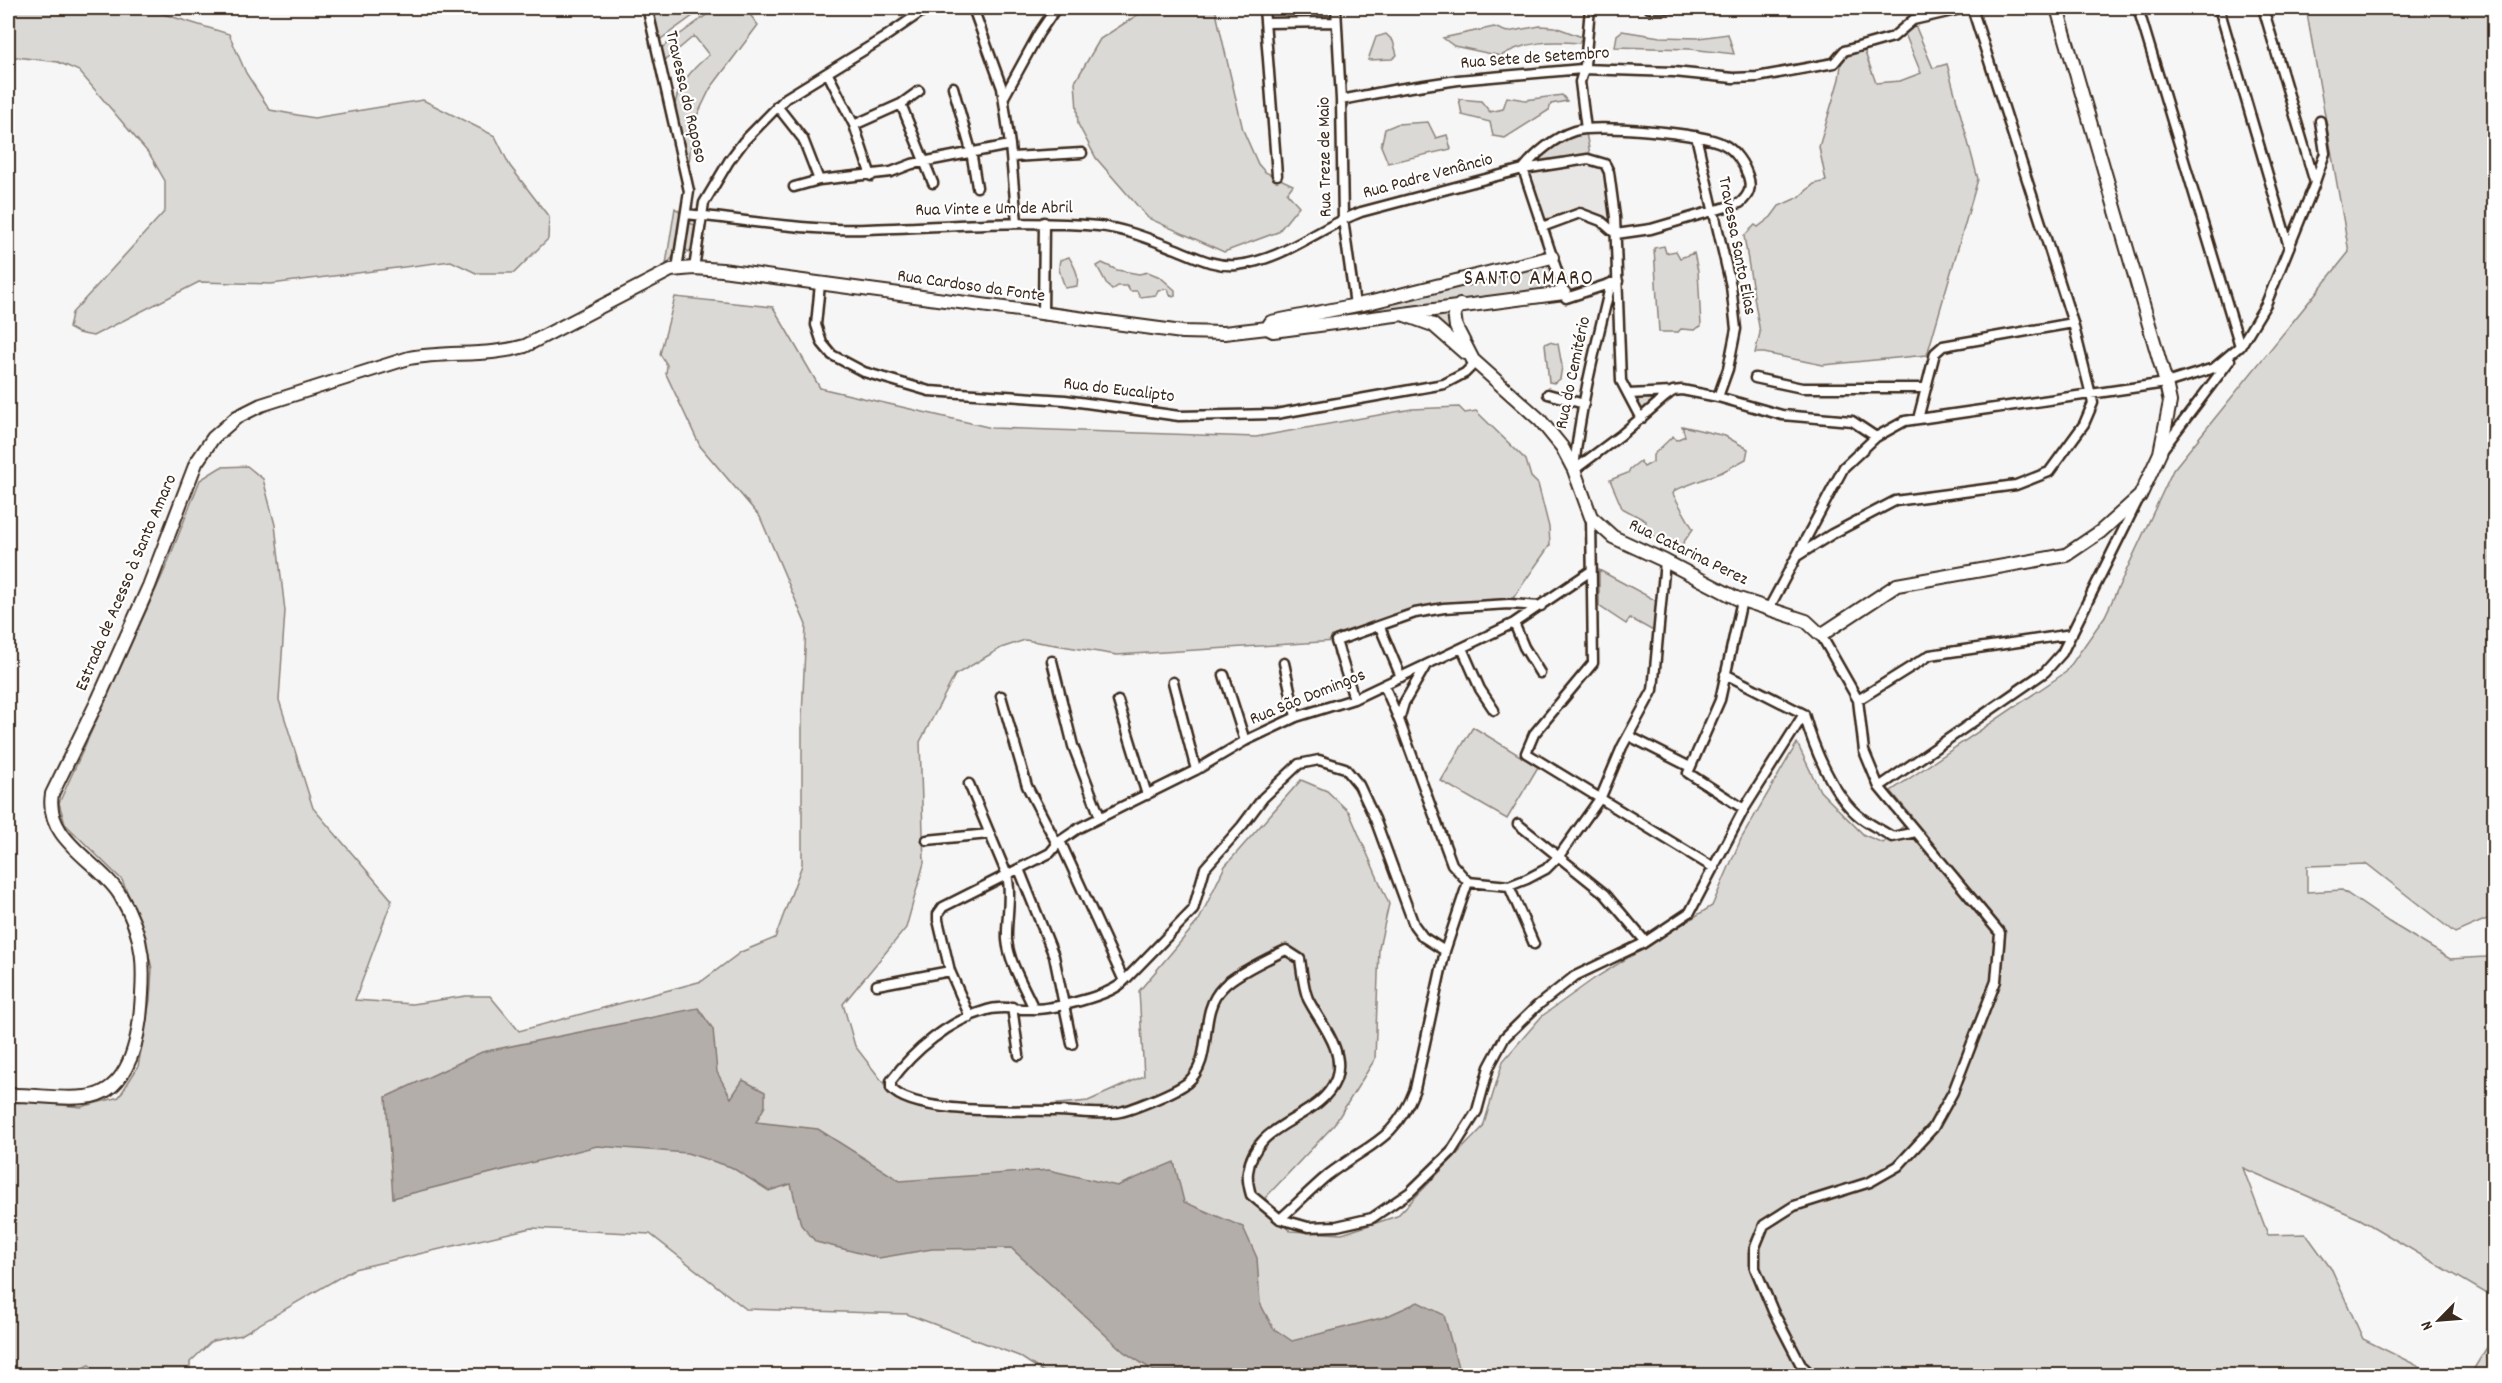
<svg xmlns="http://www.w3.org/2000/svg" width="2502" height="1383" font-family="Dekko,sans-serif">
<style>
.built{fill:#e9e7e6}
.green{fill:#dbd9d6;stroke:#8b827a;stroke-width:1.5}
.water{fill:#b4aeaa;stroke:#847972;stroke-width:1.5}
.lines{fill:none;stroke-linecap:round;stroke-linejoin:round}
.street-casing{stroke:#3b2a1e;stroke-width:13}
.secondary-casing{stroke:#3b2a1e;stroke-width:16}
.street{stroke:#fff;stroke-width:8}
.secondary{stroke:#fff;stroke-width:12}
.labels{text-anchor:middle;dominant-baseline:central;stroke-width:4.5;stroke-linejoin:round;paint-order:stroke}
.street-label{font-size:18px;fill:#3b2a1e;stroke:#fff}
.quarter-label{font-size:21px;letter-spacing:1.5px;fill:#3b2a1e;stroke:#fff}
</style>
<rect width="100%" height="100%" fill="#f7f6f6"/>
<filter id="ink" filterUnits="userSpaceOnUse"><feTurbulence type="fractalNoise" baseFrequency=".0167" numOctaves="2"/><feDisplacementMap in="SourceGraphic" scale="12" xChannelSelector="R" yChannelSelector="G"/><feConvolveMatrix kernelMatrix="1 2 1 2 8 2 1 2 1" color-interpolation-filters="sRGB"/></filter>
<g filter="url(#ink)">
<path class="built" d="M1588,161L1603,166L1606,172L1612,215L1606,218L1588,208H1580L1543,220L1537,202L1533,173L1536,170Z"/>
<path class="green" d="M8,8H164L160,13L229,34L246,73L270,110L314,118L423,100L495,136L510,166L549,217L548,239L514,273H476L451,261L271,284L199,282L93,336L78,333L69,328L72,313L165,211V181L150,155L79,71L58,62L8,56Z
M649,8H698L692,12L694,15L658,41Z
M716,8H745L758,25L710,89L693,124L688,173C675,118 659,96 709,55L694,36L662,63L660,49Z
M1148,8H1215L1243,130L1258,164L1265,172L1293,185L1287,193L1299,206L1278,232L1224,252L1148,218L1096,158L1078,124L1075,82L1100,39Z
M2306,8H2494V916L2455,933L2367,864L2307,866V892L2342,890L2389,922L2450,959L2486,957L2494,953V1298L2360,1219L2243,1168L2268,1235L2306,1234L2332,1270L2363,1339L2430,1372L2447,1375H1048L1019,1356L907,1314L746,1309L650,1234L531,1228L354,1269L241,1335L212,1341L190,1362V1375H100L89,1365L68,1375H8V1103L34,1102L81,1107L119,1097L138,1067L150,1000L152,969L143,929L122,880L65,824L59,803L166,567L200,480L221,467L247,466L263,479L275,525L285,611L279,700L313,808L392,900L355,1000L412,1004L466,996H490L519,1031L702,981L741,952L775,938L802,865V717L806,625L760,517L700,446L666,374L667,365L660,354L675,297L773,307L820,388L992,428L1256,437L1412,409L1459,407L1465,413L1476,411L1526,460L1531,477L1538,484L1549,527L1550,545L1509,604L1444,608L1336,641L1117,655L1025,640L1001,648L955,675L920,742L924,863L906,928L843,1004L855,1046L892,1094L981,1112L1088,1101L1144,1076L1139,991L1199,920L1225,866L1301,780L1327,791L1349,812L1389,904L1379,948L1375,1059L1334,1125L1265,1198L1290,1231L1342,1234L1397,1216L1483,1127L1503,1061L1542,1016L1595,978L1712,906L1741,839L1797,743L1820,791L1864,835L1883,843L1913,818L1891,791L2066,672L2105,616L2173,470L2349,252Z
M1915,25L1933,68L1947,64L1978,179L1927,355L1823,365L1764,353H1755L1760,333L1744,236L1755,225L1758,227L1771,217L1779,206L1799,197L1814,184L1826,181L1819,147L1839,79L1843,52L1863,47L1876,83L1900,81L1921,73L1903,29Z
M1540,26L1555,27L1582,37L1579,43C1552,41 1524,41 1501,56L1454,46L1443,38L1494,27L1507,32Z
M1622,31L1660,37L1699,38L1728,34L1734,54L1690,49L1615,47L1617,35Z
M1386,34L1393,41L1397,55L1392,59L1368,60L1376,37Z
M1562,95L1567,101L1551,104L1549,110L1505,138L1493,136L1490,122L1462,115L1459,99L1481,101L1490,112L1503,109L1507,97L1525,100Z
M1428,122L1436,138L1447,135L1451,149L1388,163L1381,146L1385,129L1397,124Z
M1586,133L1590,154L1532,165L1533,161L1569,137Z
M675,208L679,211C683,224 679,257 666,264Z
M690,223L697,226L693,248L688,252L684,247L687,227Z
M1664,246L1666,253L1676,251L1680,258L1694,253L1698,271L1701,326L1694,330L1681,329L1678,332H1659L1654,248Z
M1069,257C1075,268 1079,274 1077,286L1065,288C1062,276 1057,272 1060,260Z
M1102,263L1117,270L1139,274L1148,272L1160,277L1175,290V296L1170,295L1168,289L1158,290L1156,295L1140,297L1137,291H1130L1127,286H1118L1112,290L1108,286L1097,266Z
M1547,263C1553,268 1558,283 1555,289L1372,312L1371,308Z
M1446,311L1457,336L1455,338L1428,316Z
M1549,342L1558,344L1562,366L1560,379L1554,383L1549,382L1545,344Z
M1655,395L1657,399L1641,414L1633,398Z
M1682,426L1725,436L1748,449L1746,459L1722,472L1675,490L1673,494L1693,529L1676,553L1645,529L1646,521L1622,508L1610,480L1628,473L1630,469L1640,461L1644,467L1653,462V455L1673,436L1676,440L1685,436Z
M1599,570L1666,606L1655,632L1630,618L1626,624L1599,606Z
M1473,727L1538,767L1507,819L1441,781Z
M2494,1336V1375H2470Z"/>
<path class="water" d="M698,1008L713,1029L717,1072L731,1098L743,1080L765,1092V1106L756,1122L818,1129L900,1181L1049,1170L1117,1186L1174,1162L1184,1202L1243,1227L1257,1258L1260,1303L1273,1328L1292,1341L1385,1317L1418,1302L1444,1315L1459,1371L1464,1375L1200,1376L1191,1370L1154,1371L1124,1352L1011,1248L932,1249L879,1258L816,1242L801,1225L791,1184L769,1191L731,1167L687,1153L597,1146L393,1198L386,1097L482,1052Z"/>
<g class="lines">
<g class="street-casing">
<path id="street" d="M973,8L1002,88L1010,145
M1264,8L1277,175
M1336,8L1341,100L1343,219L1355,305
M1649,8H1699
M2219,8L2289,247
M648,11L689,191L677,269
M1266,23L1336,22
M828,74L854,125L901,104L919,91
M953,87L971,151L977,187
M1004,97L1039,33L1056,8
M1341,100L1398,89L1458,80L1582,69L1674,72L1733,78L1757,77L1834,63L1844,51L1893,37L1913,20L1965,8
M901,104L933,183
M777,106L803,139L819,180
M854,125L871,176
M1586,129L1580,82L1585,65L1590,8
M1696,136L1731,286L1736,329L1728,369L1718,397
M1012,157L1082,153
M1523,169C1535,154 1555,137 1574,131C1597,124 1702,133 1723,144C1735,150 1744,164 1748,176C1752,188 1749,195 1740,203L1651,229L1616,234L1601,221L1580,213L1542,227
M1523,169L1588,159L1605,164L1609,172L1615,217L1621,381L1641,419
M2315,182L2325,153L2320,121
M794,187L819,180L891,172L912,164L1010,145L1017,222
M686,214C746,220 806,231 867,229C944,227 1021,219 1098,226C1123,228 1152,240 1176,249C1196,257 1214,267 1237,265C1284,260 1318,228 1361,212L1523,169L1566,298L1618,281
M694,268L704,203L729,161L744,141L786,98L882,39L927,8
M820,284L816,325L822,343L832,355L864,372L929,391L1065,400L1179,416L1276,414L1444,384L1465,373L1475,363
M1043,315L1044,222
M2240,347L2266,304L2315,183L2263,8
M1755,378L1802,388H1925
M1548,394L1584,404
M1628,394L1672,392
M1918,419L1935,353L1943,346L2073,323
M2162,450L2230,360
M1574,469C1580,406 1596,345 1611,283
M1574,470L1621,435L1665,397L1673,391L1682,390L1718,397L1782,415L1852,421L1876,437
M1591,517L1593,663L1534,734L1526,753L1714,868
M1797,556L1832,534L1895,501L2016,485L2049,472L2084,424L2093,403L2073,323L1972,8
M1742,600L1720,700L1688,773L1744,809
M1769,608L1844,467L1876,437L1905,421L2166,383L2214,368L2240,346L2138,8
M1514,623L1524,647L1540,673
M1380,627L1401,677
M1462,648L1480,689L1494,710
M1052,661L1073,746L1100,817
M1284,663L1296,717
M1725,674L1804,714
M1224,675L1245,741
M1173,682L1196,770
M1384,685L1399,720L1452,864L1468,882L1509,886L1527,879L1546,869L1559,856L1601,797L1622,747L1653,690L1665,561
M1001,696L1027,786L1057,844
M1354,699L1336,641L1415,613L1444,608L1509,604L1541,606
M1858,700L1930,655L2072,634
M1118,701L1147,795
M1399,720L1404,703L1426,665
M1629,736L1690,767
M969,784L1007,875C1012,895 1006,919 1007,940C1009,963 1025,988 1034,1009
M1879,787L2045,672L2062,653L2138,500
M1518,824L1605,894L1645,941
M927,840L989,834
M1060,841L1124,981C1111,996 1053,1009 1033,1009C1017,1010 1002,1005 987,1010C949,1021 914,1050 891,1081V1088C912,1115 1022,1110 1056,1111C1076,1111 1100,1116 1120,1112C1134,1109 1175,1092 1187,1083C1216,1058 1196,1014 1223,987C1235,974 1269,958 1286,950L1300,959C1302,971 1303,987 1308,999C1320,1023 1346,1050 1336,1079C1319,1122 1255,1119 1248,1172C1247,1179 1249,1188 1251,1195L1280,1219L1308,1227L1337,1226L1372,1218L1410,1192L1451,1152L1477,1111L1489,1067L1505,1037L1537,1006L1575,976L1642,944L1690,912L1744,809L1804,714C1813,746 1833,796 1860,817C1870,825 1882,830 1892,837L1916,832
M1019,869L1054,956L1072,1044
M1509,886L1534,944
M1124,981L1193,910L1205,868L1242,826L1263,798L1299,764L1319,760L1345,768L1359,785L1375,819L1414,925L1423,937L1445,951
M877,985L950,971
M1012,1007L1019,1055
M970,1017L950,971L938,920V914L943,907L1050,853L1060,841L1079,828L1196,770L1245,741L1296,717L1354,699L1514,623L1591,571
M1280,1219C1296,1205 1311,1189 1328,1175C1368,1144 1395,1142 1415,1089L1445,951L1468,882
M1813,1376L1801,1365L1773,1311L1755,1268V1247L1764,1225L1794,1206L1870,1182L1898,1166L1933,1128L1953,1092L1996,981L2000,933L1879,787L1864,751L1858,700L1821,635"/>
</g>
<g class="secondary-casing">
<path id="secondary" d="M1552,257L1372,302L1271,322L1267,328L1273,331L1564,293
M1460,305L1454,312L1456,327L1473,360L1540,420L1562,447L1574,470L1591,517L1613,537L1665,561L1736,598L1806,621L1821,635L1897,585L2066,555L2100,532L2140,496L2160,453L2170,402L2166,383L2057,8
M1405,315L1433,325L1465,353
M8,1095C33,1094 59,1100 85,1097C124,1094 136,1050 140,1018C145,970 146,938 120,895C99,861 44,840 52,794L98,700L149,586L196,463L213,438L237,417L261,405L409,358C448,351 487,357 525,346L671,270L694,268L722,270L1182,332L1224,333L1267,328"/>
</g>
<use href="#street" class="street"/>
<use href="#secondary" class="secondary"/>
</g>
</g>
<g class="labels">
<g class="street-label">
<text transform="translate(1535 59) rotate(-4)">Rua Sete de Setembro</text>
<text transform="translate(685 97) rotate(77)">Travessa do Raposo</text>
<text transform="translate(1326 157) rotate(-91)">Rua Treze de Maio</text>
<text transform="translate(1428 177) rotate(-15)">Rua Padre Venâncio</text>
<text transform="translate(994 210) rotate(-1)">Rua Vinte e Um de Abril</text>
<text transform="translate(1736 246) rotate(79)">Travessa Santo Elias</text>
<text transform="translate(971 287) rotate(8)">Rua Cardoso da Fonte</text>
<text transform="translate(1574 373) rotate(-78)">Rua do Cemitério</text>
<text transform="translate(1119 391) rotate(7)">Rua do Eucalipto</text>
<text transform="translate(1688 553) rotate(26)">Rua Catarina Perez</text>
<text transform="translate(127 583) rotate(-67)">Estrada de Acesso à Santo Amaro</text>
<text transform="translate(1308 698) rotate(-22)">Rua São Domingos</text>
</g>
<g class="quarter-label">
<text x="1529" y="280">SANTO AMARO</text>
</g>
</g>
<rect width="2502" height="1383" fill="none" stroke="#fff" stroke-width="30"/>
<rect x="15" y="15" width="2472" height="1353" fill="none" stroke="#3b2a1e" stroke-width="2" filter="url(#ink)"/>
<g transform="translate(2439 1320) rotate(245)" stroke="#ffffff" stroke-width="4.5" paint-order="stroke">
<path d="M0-4.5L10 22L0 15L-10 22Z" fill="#3b2a1e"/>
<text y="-9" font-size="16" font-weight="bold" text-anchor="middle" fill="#3b2a1e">N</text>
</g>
</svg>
